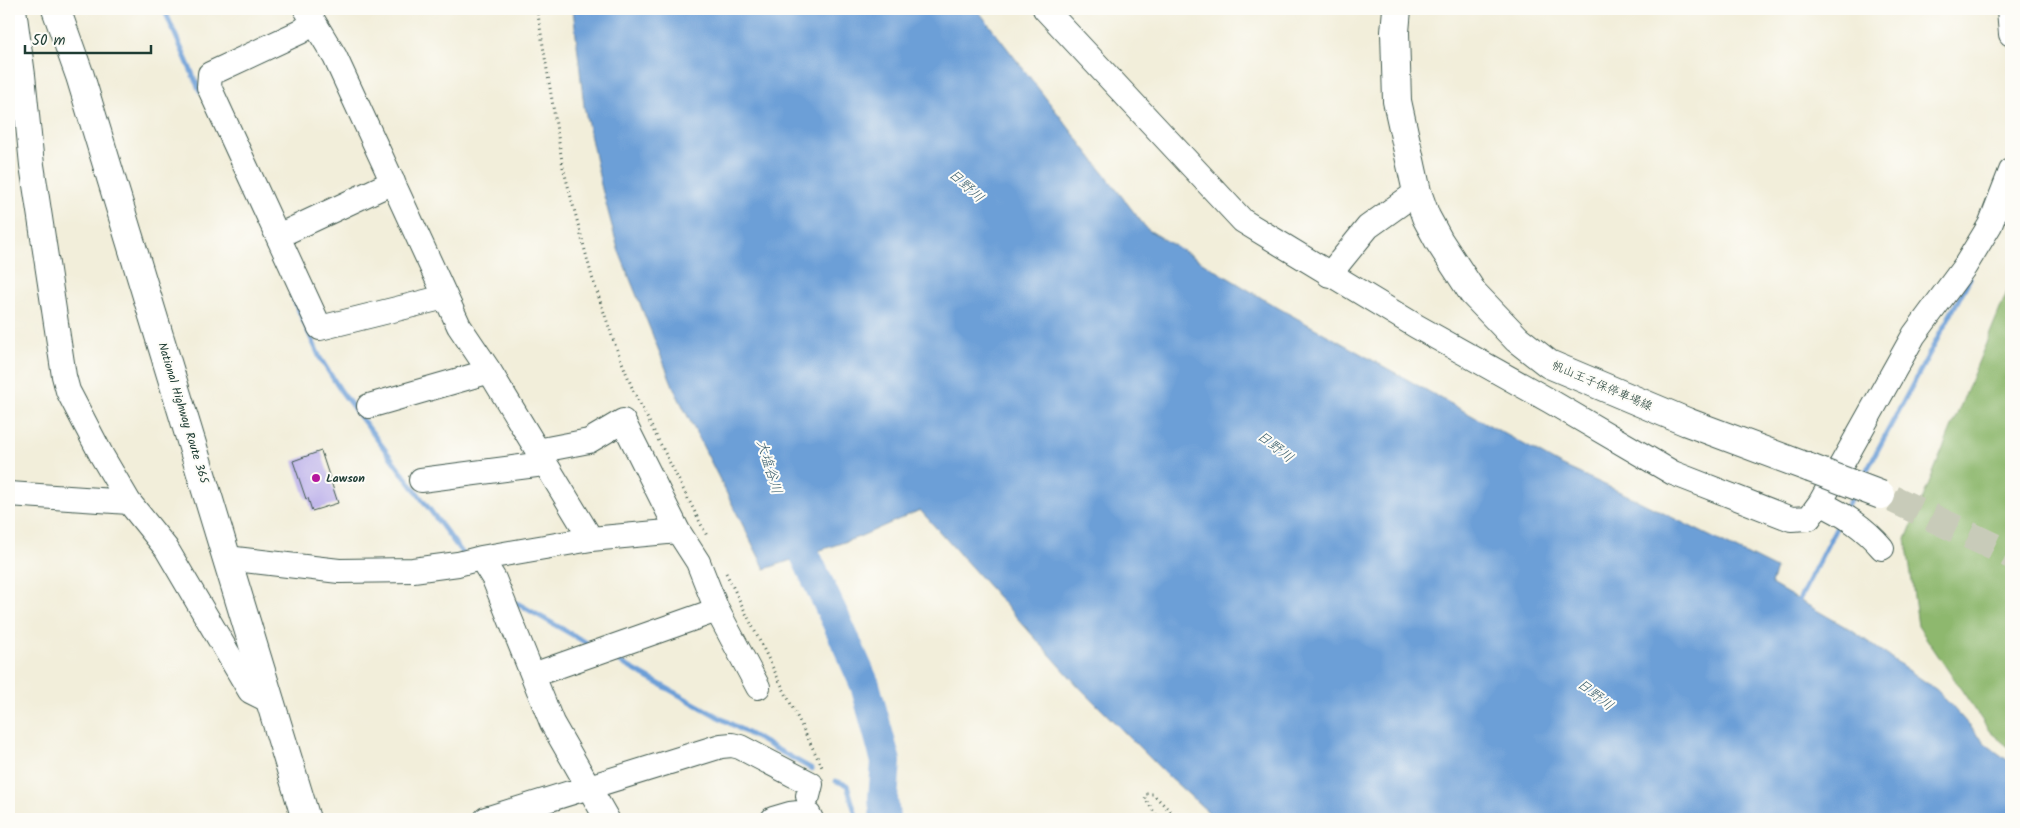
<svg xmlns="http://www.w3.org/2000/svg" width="2020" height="828" font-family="Kalam,'Klee One',sans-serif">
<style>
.forest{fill:#8eb86e;stroke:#567a51}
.water{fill:#6c9fd7;stroke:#466e86}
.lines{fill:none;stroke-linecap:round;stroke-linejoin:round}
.stream{stroke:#6c9fd7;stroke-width:5}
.river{stroke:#6c9fd7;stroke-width:30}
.building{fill:#b7abe9}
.major-tunnel{stroke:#c8cbb9;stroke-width:28;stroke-dasharray:28 14;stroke-linecap:butt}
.minor-casing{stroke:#3f584d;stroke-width:26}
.major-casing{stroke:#3f584d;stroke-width:30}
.highway-casing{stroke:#3f584d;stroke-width:30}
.path{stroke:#3f584d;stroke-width:3;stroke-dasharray:1 4;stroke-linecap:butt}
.minor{stroke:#fff;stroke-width:24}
.major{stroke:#fff;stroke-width:28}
.highway{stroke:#fff;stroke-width:28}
.major-bridge-casing{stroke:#3f584d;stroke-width:30;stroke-linecap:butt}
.major-bridge{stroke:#fff;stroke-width:28}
.poi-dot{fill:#b5179e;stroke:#fdfcf7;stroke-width:2}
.labels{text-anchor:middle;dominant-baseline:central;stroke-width:4;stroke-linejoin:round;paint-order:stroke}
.street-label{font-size:12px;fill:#1f3d34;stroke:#fdfcf7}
.poi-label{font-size:12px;font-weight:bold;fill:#1f3d34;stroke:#fdfcf7;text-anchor:start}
.water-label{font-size:14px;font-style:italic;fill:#3a5f6d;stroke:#fdfcf7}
</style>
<rect width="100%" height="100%" fill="#fdfcf7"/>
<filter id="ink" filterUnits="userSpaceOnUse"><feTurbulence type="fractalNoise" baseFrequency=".02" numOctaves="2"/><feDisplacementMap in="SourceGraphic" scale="10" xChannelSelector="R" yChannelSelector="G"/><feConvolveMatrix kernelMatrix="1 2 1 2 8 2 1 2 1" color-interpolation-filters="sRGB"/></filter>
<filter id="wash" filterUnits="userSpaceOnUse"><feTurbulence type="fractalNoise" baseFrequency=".0096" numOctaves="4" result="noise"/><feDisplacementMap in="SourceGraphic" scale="20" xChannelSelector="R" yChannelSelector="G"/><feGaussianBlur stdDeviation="1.12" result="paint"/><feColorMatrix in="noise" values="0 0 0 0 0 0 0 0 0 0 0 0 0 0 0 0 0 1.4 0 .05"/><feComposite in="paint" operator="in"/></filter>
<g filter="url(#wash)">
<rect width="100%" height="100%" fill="#f2eeda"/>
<path class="forest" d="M2011,282V749L1990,732L1918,626L1906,539Z"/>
<path class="water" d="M573,9H977L1147,229L1275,306L1561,465L1627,495L1776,569L1771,584L1851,630L1937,690L1986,744L2011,763V819H1216L1167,775L1080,688L920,510L859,537L765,569L675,391L618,249L601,185L584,106Z"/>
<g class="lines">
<path class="stream" d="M164,9L200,91
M292,295L320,358L341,391L463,554
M1862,479L1970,278
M1845,510L1854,493
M515,602L592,646
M1796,606L1840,520
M609,656L812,769
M836,781L847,785L857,819"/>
<path class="river" d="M788,519L841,631L865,685L886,762L883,798L885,819"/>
</g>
<g id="blocks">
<path class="building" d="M321,451L338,503L312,511L308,498L306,499L293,461Z"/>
</g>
</g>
<g filter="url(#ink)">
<use href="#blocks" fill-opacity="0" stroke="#3f584d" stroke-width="1"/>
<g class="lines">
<path class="major-tunnel" d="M1893,499L2011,555"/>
<g class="minor-casing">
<path id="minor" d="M14,9L23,75L32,165L64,376L68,391L102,456L129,502L166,548L250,691L270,701
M306,9L335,57L459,326L490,372L591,539
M1045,9L1243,221L1416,326L1550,401L1673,473L1791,519L1809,518L1820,503L1914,335L1965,266L1990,225L2011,171
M2009,9L2011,34
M314,22L300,32L210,74L209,87L320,328L445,297
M278,236L393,182
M1329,275L1368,227L1417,192
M369,406L480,374L488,369
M537,451L589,441L623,421L678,531L698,562L717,610L758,687
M421,480L536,465L543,461
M9,494L129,502
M1820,503C1845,515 1864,527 1882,548
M227,558L339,571L413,570L458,564L481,558L591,539L678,531
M481,558L494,579L552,723L607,819
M533,675L717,610
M486,819L721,746L732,745L740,747L811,784L808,796
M773,819L790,814L799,813L809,815L811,819"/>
</g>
<g class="major-casing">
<path id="major" d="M1397,9L1395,32L1397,101L1417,192L1426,217L1439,241L1473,293L1517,339L1549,364L1687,422L1810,468"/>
</g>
<g class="highway-casing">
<path id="highway" d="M56,9L80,76L306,819"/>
</g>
<path class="path" d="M537,9L563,167L592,277L614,342L633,390L707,536
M726,573L823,769
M1159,819L1145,799L1146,794H1153L1178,819"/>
<use href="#minor" class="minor"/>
<use href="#major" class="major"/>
<use href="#highway" class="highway"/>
<g class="major-bridge-casing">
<path id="major-bridge" d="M1810,468L1881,495"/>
</g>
<use href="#major-bridge" class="major-bridge"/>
</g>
</g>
<circle class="poi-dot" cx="316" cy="478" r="5"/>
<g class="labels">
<g class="street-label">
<text transform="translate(1602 386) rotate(23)">帆山王子保停車場線</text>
<text transform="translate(183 413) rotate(73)">National Highway Route 365</text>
</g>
<g class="poi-label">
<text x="326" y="478">Lawson</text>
</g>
<g class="water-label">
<text transform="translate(966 186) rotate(42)">日野川</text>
<text transform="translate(1275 447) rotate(38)">日野川</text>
<text transform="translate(769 467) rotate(73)">大塩谷川</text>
<text transform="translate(1595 695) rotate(38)">日野川</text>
</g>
</g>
<rect width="2020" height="828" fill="none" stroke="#fdfcf7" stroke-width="30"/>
<path d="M25 45v8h126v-8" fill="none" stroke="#1f3d34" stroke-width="2.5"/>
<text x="32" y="45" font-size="15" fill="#1f3d34" stroke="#fdfcf7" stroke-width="4" paint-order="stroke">50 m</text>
</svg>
